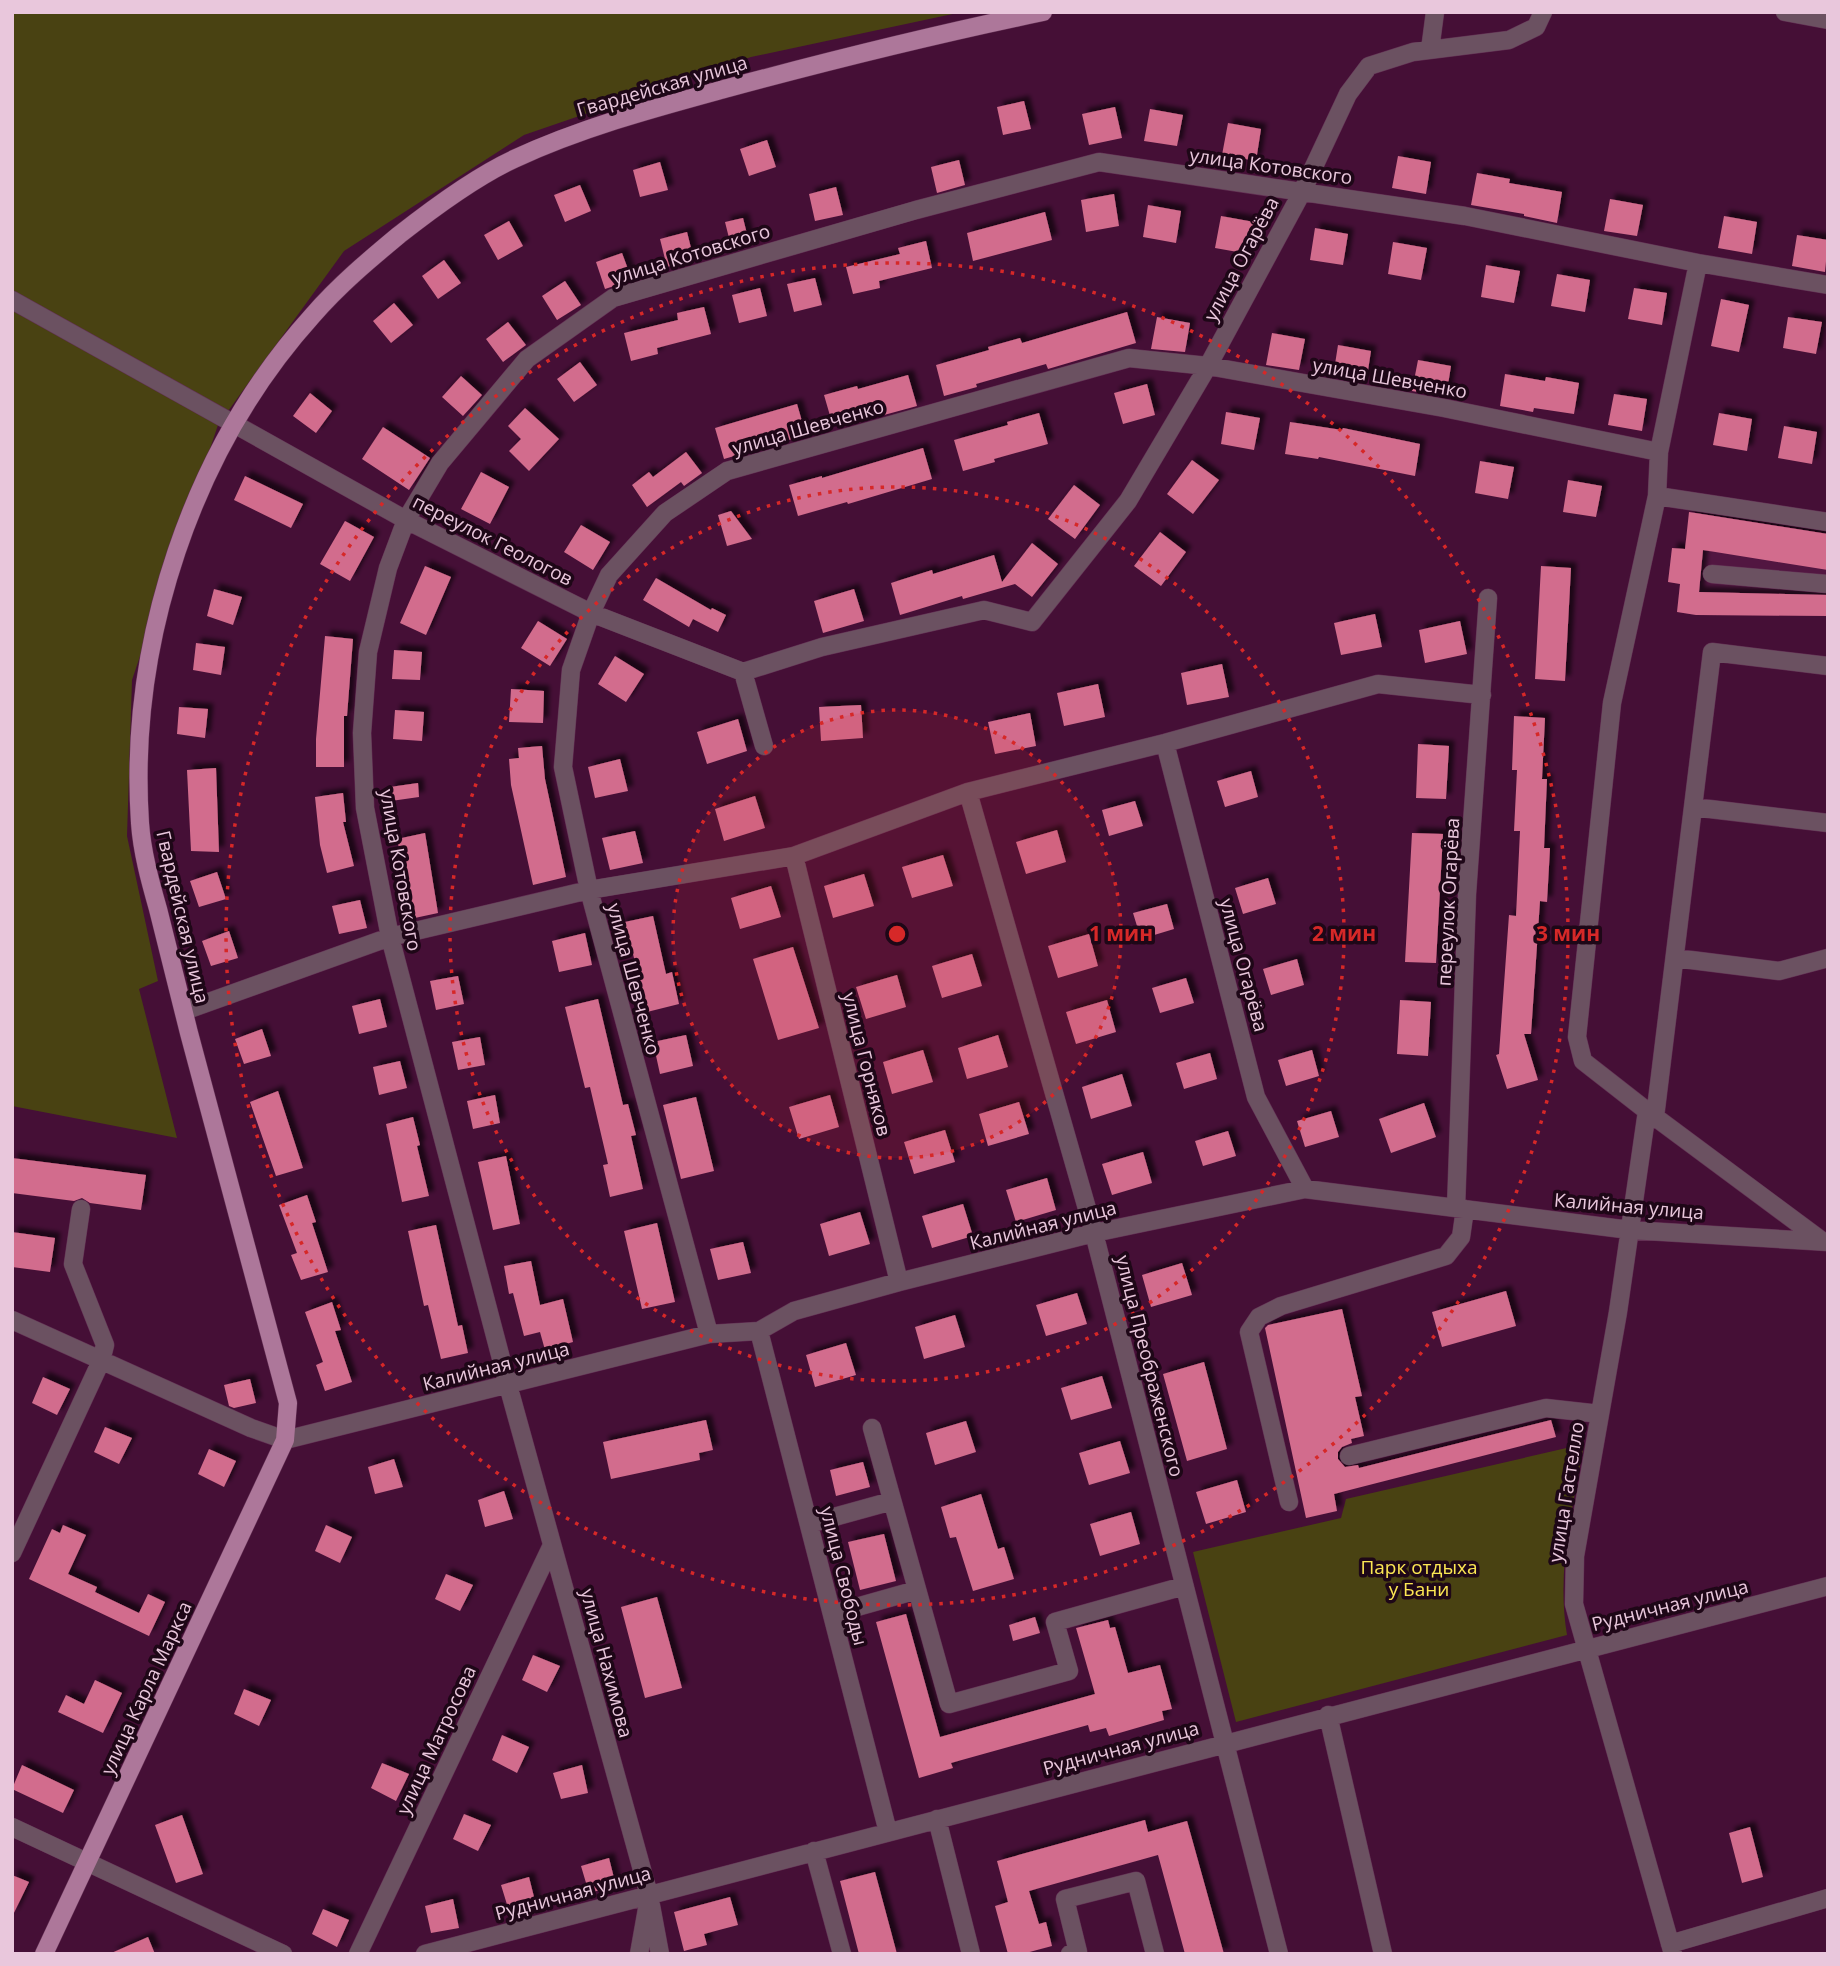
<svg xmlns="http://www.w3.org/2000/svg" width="1840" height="1966" font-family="'Open Sans',sans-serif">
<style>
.built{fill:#521641}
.green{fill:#494212}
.building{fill:#d26c8d;filter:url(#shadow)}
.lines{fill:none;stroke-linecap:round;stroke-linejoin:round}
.minor-casing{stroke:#633054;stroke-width:19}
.major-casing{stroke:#633054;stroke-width:19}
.minor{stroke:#6b5161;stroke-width:18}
.major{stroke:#ad779a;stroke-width:18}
.ring{fill:none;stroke:#d62828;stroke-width:3.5;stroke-dasharray:3.5 7}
.labels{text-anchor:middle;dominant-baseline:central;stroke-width:7;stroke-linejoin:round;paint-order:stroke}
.street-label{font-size:19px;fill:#e9c7dc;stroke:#1e0717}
.park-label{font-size:19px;fill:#fce753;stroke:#1e0717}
.centre{fill:#d62828;stroke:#1e0717;stroke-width:3.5}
.ring-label{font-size:21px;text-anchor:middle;font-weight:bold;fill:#d62828;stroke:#1e0717;stroke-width:7;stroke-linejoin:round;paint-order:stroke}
</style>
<defs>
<filter id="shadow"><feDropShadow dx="5.5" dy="-5.5" stdDeviation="2" flood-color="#0009"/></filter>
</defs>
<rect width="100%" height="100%" fill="#450f36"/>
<path class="built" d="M1690,512L1828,534V616L1696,615L1677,612L1680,584L1668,582L1672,548L1685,549Z"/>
<path class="green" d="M12,12H962L751,57L524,135L344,251L218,425L132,680L127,836L158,981L139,989L177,1138L12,1106Z
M1584,1444C1573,1507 1556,1570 1567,1635L1236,1722L1193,1552L1341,1518L1346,1499Z"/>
<path class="building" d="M1024,101L1031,129L1003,135L997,107Z
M1115,107L1122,138L1089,145L1082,114Z
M1150,109L1183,115L1177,146L1144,141Z
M1228,123L1261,129L1256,161L1222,155Z
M767,140L776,167L749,176L740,149Z
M1398,156L1431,162L1426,194L1392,188Z
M959,160L965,185L937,193L931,167Z
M660,162L668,190L640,197L633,170Z
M1477,173L1510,179L1509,183L1562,192L1557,223L1524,216V214L1471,205Z
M580,185L591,211L565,222L554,195Z
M836,187L843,215L815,221L809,194Z
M1114,194L1119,226L1086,232L1081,200Z
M1610,199L1643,205L1637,236L1604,231Z
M1148,205L1181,211L1176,243L1143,237Z
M1045,212L1052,240L973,261L967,233Z
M1221,216L1254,222L1249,254L1215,248Z
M1724,216L1757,222L1752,254L1718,248Z
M743,218L750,246L732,250L725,222Z
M509,221L523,246L498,260L484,235Z
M1315,228L1348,234L1343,265L1310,260Z
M687,232L694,260L667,267L660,239Z
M1797,235L1828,240L1825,272L1792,266Z
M926,241L932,268L879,281L880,288L853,294L846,267L900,254L898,248Z
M1393,242L1427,248L1421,280L1388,274Z
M622,253L632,280L605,289L596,262Z
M444,260L461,283L438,299L422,276Z
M1486,265L1520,271L1514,303L1481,297Z
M1557,274L1590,280L1585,312L1551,306Z
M815,278L822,305L794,312L787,284Z
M565,281L581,305L557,320L542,296Z
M760,288L767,316L739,323L732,295Z
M1634,288L1667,293L1662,325L1628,319Z
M1721,299L1749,305L1739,352L1711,346Z
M394,303L413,325L391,343L373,321Z
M704,307L711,334L657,348L658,354L631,361L624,333L678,320L677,313Z
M1127,312L1136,343L1048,369L1046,364L976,384L977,387L944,396L936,365L989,350L988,347L1020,338L1022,343Z
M1157,317L1190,323L1185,352L1151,349Z
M1788,317L1822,322L1816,354L1783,348Z
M508,322L526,345L503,362L486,339Z
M1272,333L1305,339L1299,370L1266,365Z
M1338,345L1371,351L1366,383L1333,377Z
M1418,360L1451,366L1446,397L1412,391Z
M580,362L597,385L574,402L557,379Z
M1505,374L1545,381L1546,377L1579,383L1574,414L1534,408L1533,412L1500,406Z
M908,375L917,406L884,415L883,412L833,426L824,395L857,386L858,389Z
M461,376L482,395L463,416L442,397Z
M1147,384L1155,415L1123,424L1114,393Z
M310,393L332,411L316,433L293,416Z
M1614,394L1647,399L1642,431L1608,425Z
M797,404L806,435L724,459L715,428Z
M525,408L559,439L529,471L509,451L521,439L508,426Z
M1226,412L1260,418L1254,450L1221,444Z
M1039,413L1048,444L994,459L995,462L963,471L954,440L1008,425L1007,422Z
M1719,413L1752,419L1747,451L1713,445Z
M1290,422L1342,430L1343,428L1420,444L1415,476L1319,457L1318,459L1285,454Z
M1784,426L1817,432L1812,464L1778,458Z
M383,427L430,458L409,490L362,459Z
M923,448L932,479L848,504L847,502L798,516L789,485L822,476V478Z
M686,452L702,473L684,486L681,482L647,507L632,485L649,472L653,477Z
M1192,460L1219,480L1193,514L1167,494Z
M1480,461L1514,467L1508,499L1475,493Z
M481,472L509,487L490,524L461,509Z
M245,476L303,504L291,528L234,500Z
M1568,480L1602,486L1596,517L1563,512Z
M1074,485L1100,505L1075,539L1048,519Z
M731,511L752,539L727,546L718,515Z
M1689,512L1828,534V570L1703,550L1699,592L1828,595V616L1696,615L1677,612L1680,584L1668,582L1672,548L1685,549Z
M345,521L374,537L350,581L320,564Z
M581,525L610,542L593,570L564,552Z
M1160,532L1186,552L1161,586L1134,566Z
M1032,543L1058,564L1032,597L1015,584L963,599L962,596L900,615L891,583L932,570L933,574L994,555L1002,582Z
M425,566L451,577L426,635L400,623Z
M1541,566L1571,568L1565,681L1535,679Z
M656,578L711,610L712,608L726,615L718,632L693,619L689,627L643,600Z
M214,589L242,597L233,625L207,616Z
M854,589L864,621L823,633L814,601Z
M1375,614L1382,647L1341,655L1334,623Z
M538,621L567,639L550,666L521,648Z
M1460,621L1467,654L1425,663L1419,630Z
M325,636L353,639L347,716H344V767H316V739Z
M196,643L225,647L221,675L193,670Z
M394,650L422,652L420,680L392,679Z
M615,656L644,674L626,702L598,684Z
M1222,664L1229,697L1187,705L1181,673Z
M1098,684L1105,717L1064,726L1057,693Z
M511,689L544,691L543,723L509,722Z
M861,705L863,738L821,741L819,707Z
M179,707L208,709L205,738L177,734Z
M395,710L424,712L422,741L393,739Z
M1030,713L1036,746L995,754L988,722Z
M1514,716L1545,718L1542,779H1547L1544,848H1550L1547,902L1540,901L1531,1034H1524L1538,1080L1507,1089L1496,1055L1499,1054L1509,915L1516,916L1520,831H1514L1517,770H1512Z
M738,719L747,751L707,764L697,732Z
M1418,744L1449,746L1446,799L1416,798Z
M542,746L545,779L566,877L533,885L511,785L509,759L519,758L518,748Z
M620,759L628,791L595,798L588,767Z
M216,768L219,852L191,851L187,770Z
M1251,771L1258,797L1225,807L1217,781Z
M418,783L419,797L391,801L390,787Z
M343,793L346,822H343L354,866L327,873L320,845L315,797Z
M755,796L765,828L724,841L715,809Z
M1135,801L1143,826L1109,836L1102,810Z
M1057,830L1066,862L1026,874L1016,842Z
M635,831L643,863L610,870L602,838Z
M425,833L438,913L410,919L405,891H408L397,839Z
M1412,833L1443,834L1436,963L1405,962Z
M943,855L953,886L912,898L902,867Z
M217,872L226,899L199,907L190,881Z
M864,874L874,906L833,918L824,886Z
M1268,878L1276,904L1243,914L1235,888Z
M771,886L781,917L740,929L731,898Z
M360,900L367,928L339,934L332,906Z
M1167,904L1174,929L1141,939L1133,913Z
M653,916L666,974L672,972L679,1004L647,1012L633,954L627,955L620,923Z
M229,931L238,958L211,966L202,941Z
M585,933L592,965L559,972L552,941Z
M1089,934L1098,966L1058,978L1048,946Z
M793,947L819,1028L778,1040L753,959Z
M972,954L982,986L942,998L932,966Z
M1297,959L1304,985L1271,995L1263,969Z
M897,975L906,1007L866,1019L856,987Z
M458,976L464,1004L436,1010L430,981Z
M1186,978L1194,1003L1160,1013L1152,988Z
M380,999L387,1027L359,1034L352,1006Z
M598,999L623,1105L628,1104L636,1135L631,1136L643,1189L610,1197L603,1165L608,1164L590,1087L585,1088L565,1007Z
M1107,1000L1116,1032L1076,1044L1066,1012Z
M1400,1000L1431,1002L1428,1056L1397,1054Z
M262,1029L271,1056L244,1064L235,1039Z
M686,1035L693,1066L660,1074L653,1042Z
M998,1035L1008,1067L967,1079L958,1048Z
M480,1037L485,1065L458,1070L452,1042Z
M923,1050L933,1082L892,1094L883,1062Z
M1312,1050L1319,1076L1286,1086L1278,1060Z
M1210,1053L1217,1079L1184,1089L1176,1063Z
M400,1061L407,1088L379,1095L373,1067Z
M1122,1074L1132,1106L1091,1119L1082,1087Z
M278,1091L303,1168L276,1176L250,1102Z
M495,1095L500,1123L473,1129L467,1101Z
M830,1095L839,1127L799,1139L789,1107Z
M696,1097L714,1171L681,1179L663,1105Z
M1019,1102L1029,1134L988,1146L979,1114Z
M1424,1103L1436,1137L1391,1153L1379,1119Z
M1331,1111L1339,1137L1305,1147L1297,1121Z
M413,1117L420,1145L417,1146L429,1196L402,1202L386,1124Z
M945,1130L955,1162L914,1174L904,1142Z
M1228,1131L1236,1156L1203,1166L1195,1141Z
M1143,1152L1152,1183L1112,1195L1102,1164Z
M506,1156L520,1224L493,1230L478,1162Z
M12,1158L146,1175L141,1210L90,1203L82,1198L74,1201L12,1193Z
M1047,1178L1056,1210L1016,1222L1006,1190Z
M307,1195L316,1222L312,1223L328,1272L301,1280L291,1255L297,1253L279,1205Z
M963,1204L973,1236L932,1248L922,1216Z
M860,1212L870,1244L829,1256L820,1224Z
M657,1223L675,1302L642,1309L624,1231Z
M436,1225L458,1326L462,1325L468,1353L441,1359L428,1305L424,1306L408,1231Z
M12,1232L55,1238L50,1272L12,1267Z
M743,1242L751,1273L718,1280L710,1249Z
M531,1261L540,1305L563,1299L573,1342L545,1350L540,1332L524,1336L513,1293L509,1294L504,1266Z
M1182,1263L1192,1295L1151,1307L1142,1275Z
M1506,1291L1516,1326L1442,1347L1432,1312Z
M1077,1293L1087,1324L1046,1336L1036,1305Z
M332,1302L341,1330L335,1331L352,1382L325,1391L316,1365L323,1362L305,1312Z
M1342,1309L1362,1396L1355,1397L1364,1436L1351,1439L1352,1443L1342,1447L1338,1452V1459L1345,1467L1358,1465L1359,1468L1551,1420L1556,1437L1334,1494L1337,1511L1306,1518L1265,1328L1268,1325Z
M955,1315L965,1347L924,1359L915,1327Z
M846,1343L856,1375L815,1387L806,1355Z
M1204,1362L1227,1449L1187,1461L1163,1374Z
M1102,1376L1112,1408L1071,1420L1061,1388Z
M43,1377L70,1389L57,1415L32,1403Z
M250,1379L256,1403L234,1408L229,1406L224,1385Z
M706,1420L713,1450L699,1453L700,1460L611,1479L603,1442Z
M966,1421L976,1452L935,1465L926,1433Z
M105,1427L132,1438L119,1464L94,1452Z
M1120,1441L1130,1473L1089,1485L1079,1453Z
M209,1449L236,1461L224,1487L198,1474Z
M394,1459L403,1487L375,1494L368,1467Z
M863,1462L870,1487L836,1496L830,1470Z
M1237,1480L1246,1512L1206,1524L1196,1492Z
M504,1491L513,1519L485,1527L478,1500Z
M981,1494L998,1549L1004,1547L1014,1579L973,1591L956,1537L950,1538L941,1507Z
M1131,1512L1140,1544L1100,1556L1090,1524Z
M63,1525L86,1535L68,1574L97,1587L95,1592L139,1613L148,1594L165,1602L149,1636L29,1579L52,1529L60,1533Z
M326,1525L352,1537L340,1563L315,1551Z
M884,1534L896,1581L860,1590L848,1542Z
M446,1574L473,1585L460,1611L435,1599Z
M657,1597L682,1688L645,1698L621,1607Z
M906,1614L940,1737L1095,1694L1076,1628L1108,1620L1110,1628L1115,1627L1128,1673L1160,1665L1172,1709L1162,1711L1164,1720L1109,1736L1106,1728L1090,1732L1088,1725L951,1763L953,1768L919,1778L876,1622Z
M1035,1617L1040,1633L1013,1641L1009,1625Z
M533,1655L560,1666L547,1692L522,1680Z
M95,1680L122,1693L103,1733L58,1712L66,1695L84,1704Z
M244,1689L271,1700L259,1726L234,1714Z
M502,1735L529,1747L517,1773L492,1760Z
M382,1763L409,1774L396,1801L371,1788Z
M22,1765L74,1790L63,1813L12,1789Z
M582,1765L588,1793L561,1799L553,1773Z
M464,1814L491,1825L478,1851L453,1839Z
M182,1815L203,1874L176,1883L155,1825Z
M1145,1820L1148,1832L1187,1821L1224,1954H1185L1158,1855L1029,1891L1039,1924L1046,1922L1052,1946L1022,1954H1008L995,1906L1008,1902L997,1861Z
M1750,1827L1763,1877L1742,1883L1729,1833Z
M609,1858L616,1886L589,1893L581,1866Z
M875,1872L897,1954H859L840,1881Z
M12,1875L29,1882L12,1917Z
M529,1877L536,1905L509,1911L501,1885Z
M730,1897L738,1925L704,1934L707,1945L684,1951L674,1912Z
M453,1899L459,1928L431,1933L425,1906Z
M323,1909L349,1920L337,1947L312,1934Z
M148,1937L155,1954H109Z"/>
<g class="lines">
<g class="minor-casing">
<path id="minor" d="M1785,12L1828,20
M1430,50L1435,12
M1698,263L1659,452L1657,496L1612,703L1577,1037L1583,1061L1647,1111L1822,1241
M12,300L406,520L591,613L743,672
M1657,496L1828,522
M1712,574L1828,584
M743,672L822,647L984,610L1032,622L1128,501L1208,366L1302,192L1348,94L1369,66L1413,52L1509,40L1536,27L1543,12
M743,672L764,746
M1165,743L1256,1097L1305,1189
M968,792L1094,1233L1279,1954
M1693,807L1828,823
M794,856L899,1282
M1675,958L1779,971L1828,958
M184,1011L390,937L589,890L794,856L968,792L1165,743L1378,684L1482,695
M1647,1111L1618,1312L1575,1556L1574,1604L1673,1954
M1655,1117L1712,652L1828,666
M1456,1208L1467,894L1488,598
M12,1320L251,1428L285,1440L709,1334L759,1331L794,1311L899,1282L1094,1233L1305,1189L1630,1230L1828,1242
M759,1331L888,1832
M709,1334L589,890L563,767L571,670L591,613L609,575L665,513L727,471L1129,358L1208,366L1444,408L1659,452
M872,1428L949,1704L1069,1671L1055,1622L1184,1586
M1349,1456L1546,1408L1600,1414
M1289,1502L1249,1332L1259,1317L1281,1306L1446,1256L1461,1237L1465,1209
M809,1524L892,1501
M12,1553L101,1361L105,1345L73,1264L81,1209
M832,1614L917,1590
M1328,1715L1383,1954
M937,1819L971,1954
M12,1827L283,1954
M814,1851L842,1954
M1670,1944L1828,1898
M358,1954L552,1545
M425,1954L1828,1586
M639,1954L647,1909
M660,1954L649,1895L508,1385L390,937L365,808L362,733L368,652L388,568L406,520L440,463L527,359L613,298L916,210L1099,162L1465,216L1698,263L1828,285
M1070,1954L1078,1952L1065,1899L1136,1881L1155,1954"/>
</g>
<g class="major-casing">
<path id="major" d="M44,1954L285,1440L288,1403C255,1280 222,1156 189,1033C179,992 168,950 158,909C150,881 142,852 140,823C128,642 192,449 313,315C339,285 369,260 399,235C432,209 475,177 514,159C583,127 655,108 728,88C832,60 937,34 1043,12"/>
</g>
<use href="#minor" class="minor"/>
<use href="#major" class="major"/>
</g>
<circle cx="897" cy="934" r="224" fill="#d62828" fill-opacity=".12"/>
<g class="ring">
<circle cx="897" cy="934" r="224"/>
<circle cx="897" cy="934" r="447"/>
<circle cx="897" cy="934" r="671"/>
</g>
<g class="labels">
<g class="street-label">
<text transform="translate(662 86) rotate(-16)">Гвардейская улица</text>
<text transform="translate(1271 166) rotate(8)">улица Котовского</text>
<text transform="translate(691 254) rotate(-17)">улица Котовского</text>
<text transform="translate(1241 259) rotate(-62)">улица Огарёва</text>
<text transform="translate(1390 378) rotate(10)">улица Шевченко</text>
<text transform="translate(808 427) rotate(-16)">улица Шевченко</text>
<text transform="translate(493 540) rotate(27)">переулок Геологов</text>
<text transform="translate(401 870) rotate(80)">улица Котовского</text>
<text transform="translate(1448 902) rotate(-87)">переулок Огарёва</text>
<text transform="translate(183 917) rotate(77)">Гвардейская улица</text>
<text transform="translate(1244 965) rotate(75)">улица Огарёва</text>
<text transform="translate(634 979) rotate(75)">улица Шевченко</text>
<text transform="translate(867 1064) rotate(76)">улица Горняков</text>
<text transform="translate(1629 1206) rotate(5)">Калийная улица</text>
<text transform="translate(1043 1225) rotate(-14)">Калийная улица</text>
<text transform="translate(496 1366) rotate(-14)">Калийная улица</text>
<text transform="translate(1150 1366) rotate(76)">улица Преображенского</text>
<text transform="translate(1566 1492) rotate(-81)">улица Гастелло</text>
<text transform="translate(844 1576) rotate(76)">улица Свободы</text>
<text transform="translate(1670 1605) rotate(-14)">Рудничная улица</text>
<text transform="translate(607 1663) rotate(75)">улица Нахимова</text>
<text transform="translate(146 1688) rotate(-65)">улица Карла Маркса</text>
<text transform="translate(436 1740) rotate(-65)">улица Матросова</text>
<text transform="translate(1121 1748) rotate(-15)">Рудничная улица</text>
<text transform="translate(573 1893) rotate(-15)">Рудничная улица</text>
</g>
<g class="park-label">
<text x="1419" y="1567">Парк отдыха<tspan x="1419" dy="22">у Бани</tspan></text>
</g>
</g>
<circle cx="897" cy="934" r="10" class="centre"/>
<g class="ring-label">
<text x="1121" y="941">1 мин</text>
<text x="1344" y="941">2 мин</text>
<text x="1568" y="941">3 мин</text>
</g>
<rect width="1840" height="1966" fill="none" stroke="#e9c7dc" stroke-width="28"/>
</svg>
